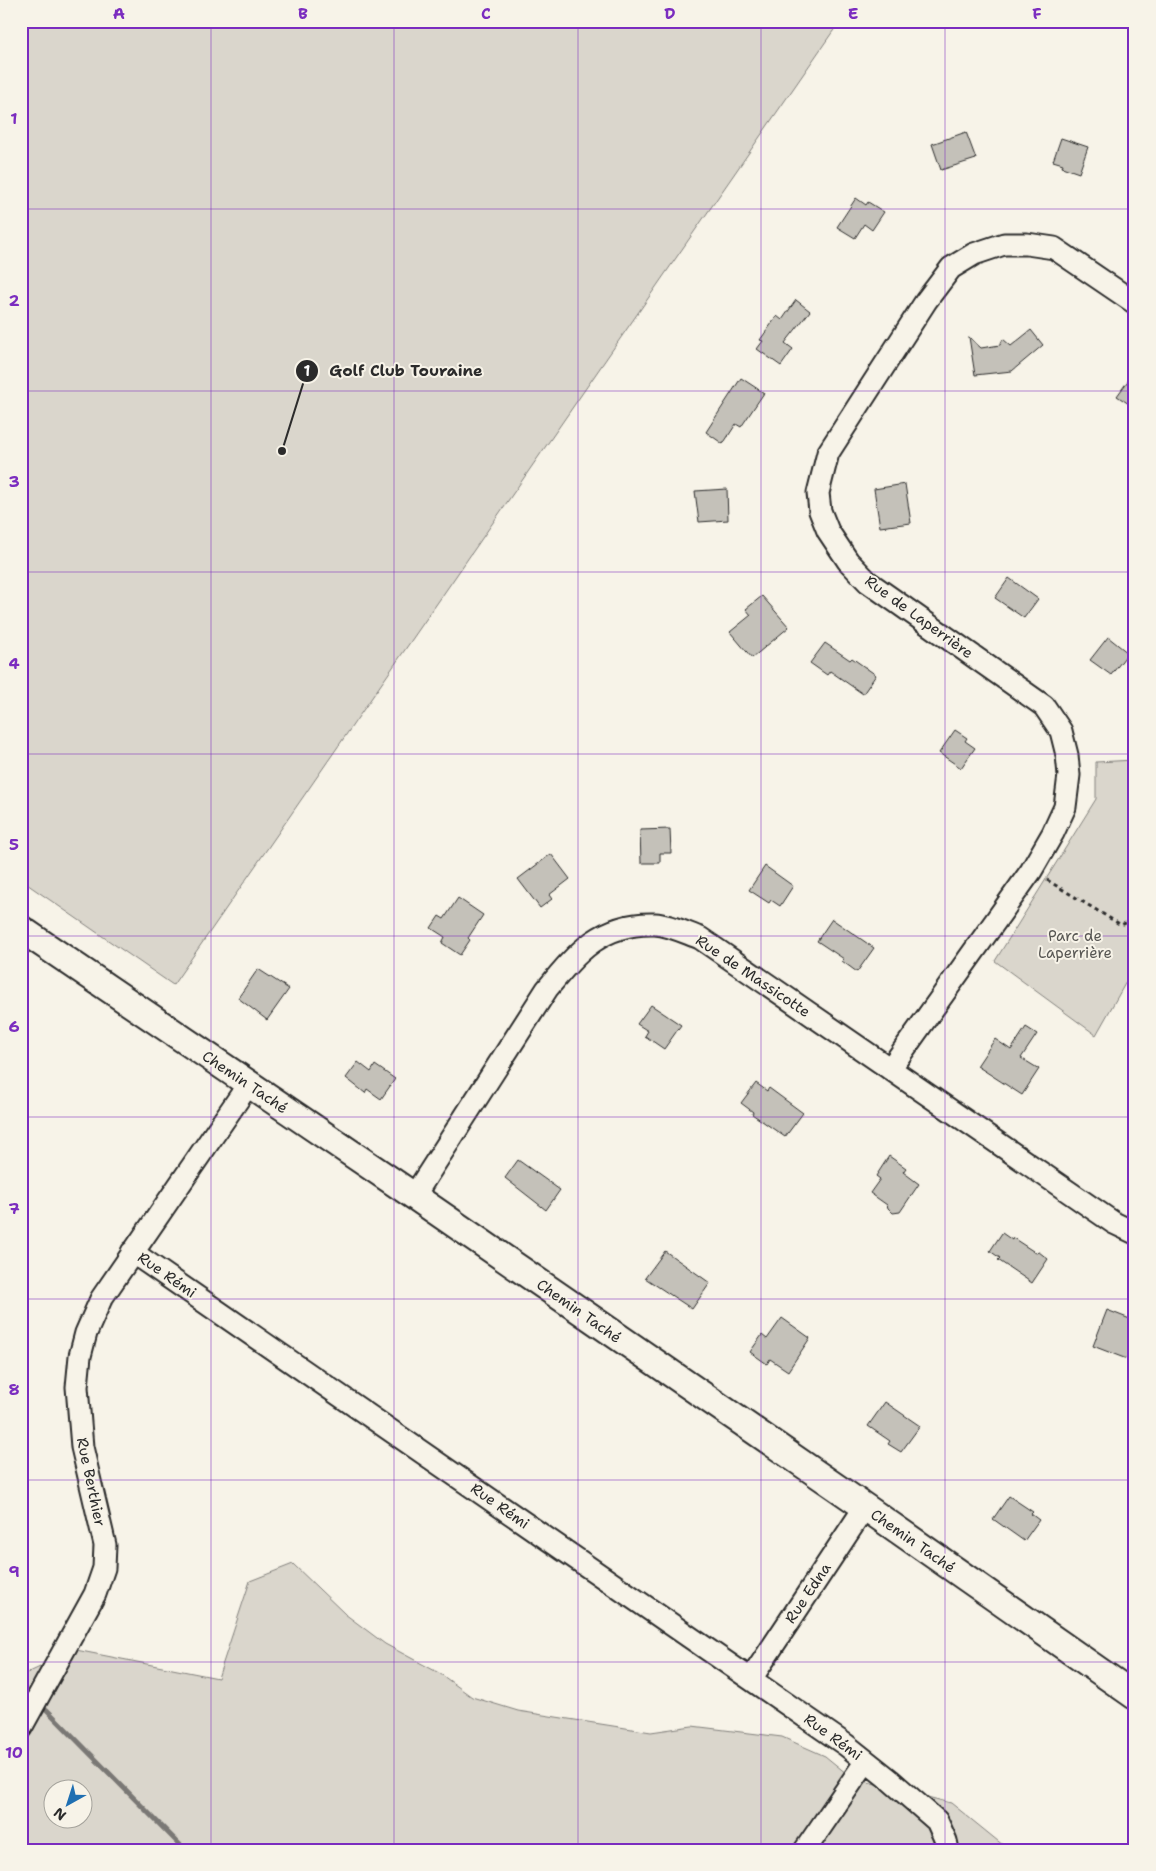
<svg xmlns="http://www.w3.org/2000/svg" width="1156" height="1871" font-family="'Shantell Sans',sans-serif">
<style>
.green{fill:#dad6cc;stroke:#82807c;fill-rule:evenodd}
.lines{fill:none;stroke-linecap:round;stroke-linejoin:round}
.stream{stroke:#7a7874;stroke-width:5}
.building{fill:#c4c1b9;stroke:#2b2b2b}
.minor-casing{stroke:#2b2b2b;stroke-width:25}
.tertiary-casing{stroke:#2b2b2b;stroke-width:30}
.path{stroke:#2b2b2b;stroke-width:3;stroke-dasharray:4 4;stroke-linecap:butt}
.minor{stroke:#f7f3e8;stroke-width:21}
.tertiary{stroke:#f7f3e8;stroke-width:26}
.grid{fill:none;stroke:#7b2cbf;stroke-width:1;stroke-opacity:0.55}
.labels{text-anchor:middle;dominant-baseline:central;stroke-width:4;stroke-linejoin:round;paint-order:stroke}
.street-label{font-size:15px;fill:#2b2b2b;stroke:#f7f3e8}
.park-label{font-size:15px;fill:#575653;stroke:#f7f3e8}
.leader{fill:none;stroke:#2b2b2b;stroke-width:2}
.callout-dot{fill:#2b2b2b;stroke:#f7f3e8;stroke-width:2}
.mark-label{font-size:15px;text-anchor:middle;font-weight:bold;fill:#fff}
.callout-label{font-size:16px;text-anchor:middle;font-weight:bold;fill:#2b2b2b;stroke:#f7f3e8;stroke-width:4;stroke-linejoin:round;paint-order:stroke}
.neatline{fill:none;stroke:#7b2cbf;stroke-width:2}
.grid-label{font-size:16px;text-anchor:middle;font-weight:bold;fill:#7b2cbf}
</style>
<rect width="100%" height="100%" fill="#f7f3e8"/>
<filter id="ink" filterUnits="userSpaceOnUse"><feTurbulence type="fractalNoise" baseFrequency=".02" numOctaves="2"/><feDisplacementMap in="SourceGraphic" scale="10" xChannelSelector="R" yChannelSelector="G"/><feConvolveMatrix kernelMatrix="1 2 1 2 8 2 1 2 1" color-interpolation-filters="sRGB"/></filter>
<g filter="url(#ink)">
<path class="green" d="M21,21H840L173,985L21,880Z
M1135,760V966L1096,1035L995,961L1096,799V762Z
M293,1564L345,1614L385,1644L439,1673L472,1697L518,1711L651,1732L692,1726L782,1737L825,1756L852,1778L951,1803L1009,1850H21V1676L76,1650L218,1678L250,1581ZM52,1788H82V1818H52Z"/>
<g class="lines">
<path class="stream" d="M21,1684L23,1686
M47,1710L185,1850"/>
</g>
<path class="building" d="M966,132L976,159L941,170L932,144Z
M1061,138L1088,147L1079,173L1062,167L1063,164L1053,161Z
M856,198L866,205L868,202L884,212L872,230L864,224L855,238L837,227Z
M796,300L810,311L785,343L793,349L781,366L757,349L763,341L760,340L777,316L782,320Z
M1031,330L1043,345L1012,371L975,375L969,337L981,348L1000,345L1003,339L1011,346Z
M1135,371V408L1117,396Z
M741,378L764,393L741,427L736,424L723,444L706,432Z
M905,484L911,523L880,527L874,489Z
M727,489L728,520L699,522L695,491Z
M1009,578L1038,599L1024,618L995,598Z
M762,596L789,627L752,658L730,632L751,615L746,609Z
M1108,637L1128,653L1111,675L1090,660Z
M825,643L850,660L852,658L876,675L863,694L830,671L827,675L810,663Z
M955,730L967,738L965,741L975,748L961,768L939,753Z
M670,829L671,853H660V863H641L640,830Z
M551,854L570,879L549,895L552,899L540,908L518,879Z
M765,866L793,886L780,906L771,900L769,903L749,890Z
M458,898L483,915L468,938L470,940L460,955L442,943L445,937L431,928L439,916L444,919Z
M832,919L874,948L857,972L842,961L844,959L817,941Z
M258,969L289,989L267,1020L238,998Z
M651,1005L681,1025L664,1049L645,1036L648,1031L637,1024Z
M1026,1027L1037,1034L1021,1058L1039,1069L1022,1095L977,1066L995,1039L1011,1050Z
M358,1062L371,1072L375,1065L395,1079L381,1099L367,1089L365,1093L346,1078Z
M756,1083L767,1091L769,1088L803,1113L785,1137L752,1114L753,1112L741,1103Z
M889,1156L906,1168L903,1172L919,1184L900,1212L893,1213L888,1208L887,1205L870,1193L880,1179L876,1176Z
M518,1160L560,1190L546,1210L505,1178Z
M1002,1233L1012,1240L1013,1238L1036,1253L1039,1252L1048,1259L1032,1283L998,1260L1000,1258L990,1251Z
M665,1251L710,1283L692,1309L645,1278Z
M1107,1310L1135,1321V1354L1132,1361L1093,1346Z
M782,1318L810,1338L788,1371L770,1359L767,1364L750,1352L762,1335L767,1339Z
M885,1402L920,1426L901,1452L888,1444L890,1441L868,1426Z
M1009,1496L1033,1512L1031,1514L1039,1520L1024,1541L993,1519Z"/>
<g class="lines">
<g class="minor-casing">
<path id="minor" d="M890,1069L1031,871L1053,833L1065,807L1069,775L1067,755L1061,731L1044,706L868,582L848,561L828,531L820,511L818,493L828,453L926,301L951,268L974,254L1004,244H1027L1054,248L1135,303
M414,1196L547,989C577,952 603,922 655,924C670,925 686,933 700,938L1114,1223L1135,1233
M132,1252L846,1745L890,1780L937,1821L946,1841L948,1850
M751,1679L865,1507
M21,1728L95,1594L104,1568L105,1545L82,1447L77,1387L80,1356L86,1333L101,1299L248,1085
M805,1850L866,1761"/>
</g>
<g class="tertiary-casing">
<path id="tertiary" d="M21,929L414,1196L865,1507L1135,1696"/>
</g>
<path class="path" d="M1047,880L1121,925L1135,919"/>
<use href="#minor" class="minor"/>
<use href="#tertiary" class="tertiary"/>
</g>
</g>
<path class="grid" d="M211,21V1850M394,21V1850M578,21V1850M761,21V1850M945,21V1850M21,209H1135M21,391H1135M21,572H1135M21,754H1135M21,936H1135M21,1117H1135M21,1299H1135M21,1480H1135M21,1662H1135"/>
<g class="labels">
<g class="street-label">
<text transform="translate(919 617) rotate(36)">Rue de Laperrière</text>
<text transform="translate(753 976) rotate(34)">Rue de Massicotte</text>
<text transform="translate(245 1082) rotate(34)">Chemin Taché</text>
<text transform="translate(167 1275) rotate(35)">Rue Rémi</text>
<text transform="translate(579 1311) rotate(35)">Chemin Taché</text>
<text transform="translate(91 1482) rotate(78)">Rue Berthier</text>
<text transform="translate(500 1506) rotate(35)">Rue Rémi</text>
<text transform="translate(913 1541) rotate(35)">Chemin Taché</text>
<text transform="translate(808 1593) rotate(-56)">Rue Edna</text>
<text transform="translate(833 1737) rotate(36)">Rue Rémi</text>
</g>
<g class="park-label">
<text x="1075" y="936">Parc de<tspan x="1075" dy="17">Laperrière</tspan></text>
</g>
</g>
<path class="leader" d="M282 451L307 371"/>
<g class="callout-dot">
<circle cx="282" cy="451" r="5"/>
<circle cx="307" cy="371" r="12"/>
</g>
<g class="mark-label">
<text x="307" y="376">1</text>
</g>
<g class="callout-label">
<text x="406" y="376">Golf Club Touraine</text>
</g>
<rect width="1156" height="1871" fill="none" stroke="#f7f3e8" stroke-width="55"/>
<g transform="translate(68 1804) rotate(219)"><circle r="24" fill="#f7f3e8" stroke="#a5a39c"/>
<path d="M0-4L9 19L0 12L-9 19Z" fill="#1f6fb2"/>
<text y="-8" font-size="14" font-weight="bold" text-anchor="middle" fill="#2b2b2b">N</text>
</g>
<rect x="28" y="28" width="1100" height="1816" class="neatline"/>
<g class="grid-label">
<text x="119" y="19">A</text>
<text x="303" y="19">B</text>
<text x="486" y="19">C</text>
<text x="670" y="19">D</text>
<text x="853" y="19">E</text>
<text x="1037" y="19">F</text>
<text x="14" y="124">1</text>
<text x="14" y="306">2</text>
<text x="14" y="487">3</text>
<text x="14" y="669">4</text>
<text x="14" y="850">5</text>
<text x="14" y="1032">6</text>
<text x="14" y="1214">7</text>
<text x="14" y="1395">8</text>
<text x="14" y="1577">9</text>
<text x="14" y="1758">10</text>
</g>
</svg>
